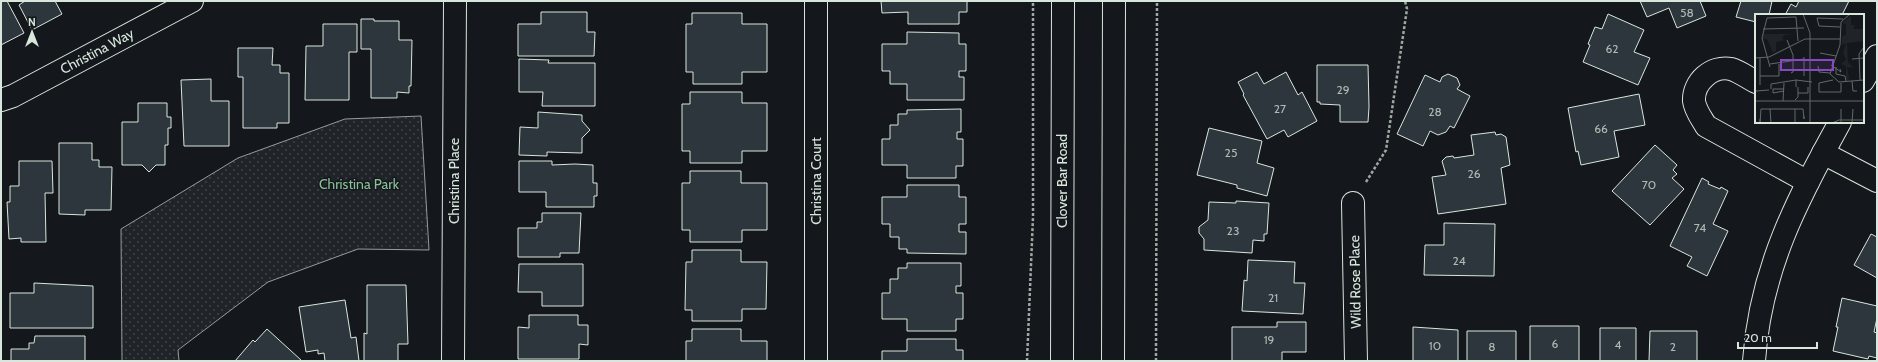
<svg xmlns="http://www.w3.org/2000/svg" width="1878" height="362" font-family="Cabin,sans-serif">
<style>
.park{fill:url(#park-dots);stroke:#939e99}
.building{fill:#2c363c;stroke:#d8e6dc}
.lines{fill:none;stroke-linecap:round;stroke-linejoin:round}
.minor-casing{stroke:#d8e6dc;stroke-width:24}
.tertiary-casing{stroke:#d8e6dc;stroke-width:24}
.secondary-casing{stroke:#d8e6dc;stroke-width:24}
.path{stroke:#9da8a2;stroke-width:2.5;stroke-dasharray:3 2;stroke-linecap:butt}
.minor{stroke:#14181c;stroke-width:22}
.tertiary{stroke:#14181c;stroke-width:22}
.secondary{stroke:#14181c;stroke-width:22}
.labels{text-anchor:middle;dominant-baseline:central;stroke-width:3;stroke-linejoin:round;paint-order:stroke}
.number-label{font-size:12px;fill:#adbab4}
.street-label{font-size:14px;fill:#d8e6dc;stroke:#14181c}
.park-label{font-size:14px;fill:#8ac095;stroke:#14181c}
.inset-road{fill:none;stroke:#626a69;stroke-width:1}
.view{fill:#8948c3;fill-opacity:0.15;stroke:#8948c3;stroke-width:2}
.inset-edge{fill:none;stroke:#d8e6dc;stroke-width:2}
</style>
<defs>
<pattern id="park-dots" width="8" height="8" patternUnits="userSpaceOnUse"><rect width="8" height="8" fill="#202428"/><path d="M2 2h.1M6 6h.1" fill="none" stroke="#404447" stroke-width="1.8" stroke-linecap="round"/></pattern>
</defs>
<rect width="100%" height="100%" fill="#14181c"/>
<path class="park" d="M421,116L429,250L358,249L268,282L178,350L179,361H122L121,229L238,158L345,119Z"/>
<path class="building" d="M1,1H7L24,33L1,45Z
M25,1H55L62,14L32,30L19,5Z
M881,1H967V12H959V24H908V12L882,13Z
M1640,1H1700L1706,16L1677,28L1669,8L1647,17Z
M1741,1H1772L1769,15H1756V22L1736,17Z
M1799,1H1849L1842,15H1785L1791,4L1796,7Z
M541,12H587V32H595L594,56H518V24H541Z
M692,13H742V24H767V72H742V84H693V72H686V24H692Z
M1608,14L1644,30L1634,52L1650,58L1638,85L1583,62L1590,45L1588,44L1595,27L1602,29Z
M361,19H374V21H399V40H412L411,86H409V93L397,92V98H371V49H361Z
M323,24H357V52H349V100H305L306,46H323Z
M907,32L959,33V44H966V71H959V77H964V100H907V84H890V71H882V44H907Z
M238,48H273L272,65H280V73H289V123H277V128H243V77H238Z
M519,59L549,60L548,63H595V106H542L543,92H519Z
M1317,65H1368L1369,107L1368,122H1340V105L1320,104V102H1317Z
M1257,72L1264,84L1286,72L1298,95L1302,92L1317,121L1288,137L1284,130L1267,139L1243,95L1244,94L1238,82Z
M1448,74L1457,78L1460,85L1457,89L1470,96L1454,128L1450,126L1446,132L1438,135L1430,131L1423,146L1397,134L1425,75L1440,82L1442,77Z
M211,79V101H229V146H184L181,80Z
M690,92H742V103H767V151H742V163H690V151H682V104H690Z
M1639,94L1645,125L1614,131L1619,157L1581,165L1578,151L1576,152L1568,108Z
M138,103H167V117H171V128H168V145H165V165H156L149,172L142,165H122V122H138Z
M961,109V132H957V139H963V166H956V178H907V165H882V139H890V125H898V114H907V110Z
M538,112L582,115V121L590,130L582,138V153L547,152V156L519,155L520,127L538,128Z
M1209,128L1262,141L1257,163L1274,168L1267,196L1237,188V185L1197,175Z
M1495,132L1496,135L1501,134L1506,137L1510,165L1501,168L1506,204L1438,214L1432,177L1446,175L1442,161L1446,157L1453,156L1454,158L1474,155L1471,135Z
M59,143H92V160H99V167H112L111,210H85V215L59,214Z
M1655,145L1677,165L1673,170L1677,174L1672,178L1684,189L1650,225L1612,191Z
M19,161H52L53,193H45L46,242H21V238L9,239L7,202H10V186H19Z
M519,161H552V165L575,164L593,165V183H597V196H594V207H546V192H519Z
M690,171H741V183H767V230H742V242H690V230H682V183H690Z
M1702,178L1709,182L1708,184L1720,189L1721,187L1728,191L1713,224L1728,231L1707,276L1687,266L1692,257L1670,246Z
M907,185H959V197H966V224H959V232H966V254L907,253V249H899V237H890V224H882V197H907Z
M1236,201L1269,203L1267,234H1264V241L1253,240L1252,253L1204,250V239L1199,233V227L1208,220L1209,202L1236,203Z
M542,213H581L579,253H560V257H518V228H537V222H542Z
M1444,223L1495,224L1494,276L1424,275L1425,245H1444Z
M1871,234L1877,237V278L1854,265Z
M692,250H741V262H767L766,309H742V321H692V310H685L686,262H692Z
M1248,260L1295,262L1294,283H1305L1303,314L1242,311L1244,280L1247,281Z
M907,263H961V286H956V293H963V319H956V331H907V319H882V293H890V279H898V268H907Z
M519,264H583V306H542V292H518Z
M34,283L93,286V328H10V293H34Z
M367,285H406L408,344H398V361H364V333L367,334Z
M1842,298L1877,306V318L1874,332L1877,333V358L1869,356L1868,359L1833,351L1838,327H1836Z
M345,300L351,338L356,337L359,361H325L324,353L318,354V350L306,352L299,307Z
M529,315H578V325H588V345L579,344V359H518V327L529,328Z
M1277,322H1306V352H1282V361H1232V327H1277Z
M1530,326H1579V361H1530Z
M1413,327L1458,330V361H1413Z
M1600,328H1636V361H1600Z
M267,329L301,360L300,361H235L253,340L255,342Z
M692,329H741V341H767V361H686V341H692Z
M1467,331H1516V361H1467Z
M1650,331H1697V361H1649Z
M35,336H85V361H11V349H29V343H34Z
M907,339H956V350H963V361H882V351H907Z"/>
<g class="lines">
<g class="minor-casing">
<path id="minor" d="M1756,82C1748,78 1739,71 1731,69C1712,65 1693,82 1694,101C1695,110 1702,119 1706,126L1808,182
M1,100L13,96L192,1
M1823,153L1877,181
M1353,203L1356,361
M453,361L455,1
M816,361V1"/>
</g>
<g class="tertiary-casing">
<path id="tertiary" d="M1863,81L1877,56
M1754,361C1760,270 1797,200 1840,122"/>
</g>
<g class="secondary-casing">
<path id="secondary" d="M1062,361L1063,1
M1113,361L1114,1"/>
</g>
<path class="path" d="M1366,182L1386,150L1407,9L1405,1
M1027,361L1033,217V1
M1156,361L1157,1"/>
<use href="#minor" class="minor"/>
<use href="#tertiary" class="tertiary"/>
<use href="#secondary" class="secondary"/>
</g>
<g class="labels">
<g class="number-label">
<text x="1687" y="12">58</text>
<text x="1612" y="48">62</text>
<text x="1343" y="89">29</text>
<text x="1280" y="108">27</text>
<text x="1435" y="111">28</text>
<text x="1601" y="128">66</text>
<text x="1231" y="152">25</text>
<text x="1474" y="173">26</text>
<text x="1649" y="184">70</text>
<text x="1700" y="227">74</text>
<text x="1233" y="230">23</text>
<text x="1459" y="260">24</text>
<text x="1273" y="297">21</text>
<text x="1269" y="339">19</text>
<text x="1555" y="343">6</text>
<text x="1618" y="344">4</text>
<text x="1435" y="345">10</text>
<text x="1492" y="346">8</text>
<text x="1673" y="346">2</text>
</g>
<g class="street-label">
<text transform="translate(97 51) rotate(-28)">Christina Way</text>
<text transform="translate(454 181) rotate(-90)">Christina Place</text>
<text transform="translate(816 181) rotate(-90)">Christina Court</text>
<text transform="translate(1062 181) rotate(-90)">Clover Bar Road</text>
<text transform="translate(1355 282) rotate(-91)">Wild Rose Place</text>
</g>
<g class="park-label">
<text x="359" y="184">Christina Park</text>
</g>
</g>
<g transform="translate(1755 14)">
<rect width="109" height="109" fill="#14181c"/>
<path d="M96,2V11H100L98,15H109V27L92,29L93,48L98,54L92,53L94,65L91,66V52L86,50L91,46L88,39L91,30H87V22L91,21V10L87,9ZM8,20H41L29,21L27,25L30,26L21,28V37L18,39L12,25H8Z" fill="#202428"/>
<path class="inset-road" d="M48,0L55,19V109M95,0L86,8L85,31L75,60L84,68L109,66M85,13L64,12L62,4L88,5M8,15L49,14M32,26L38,41V58L36,59M65,39L81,42M0,44L14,43L50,25H85M5,44V71M97,45L109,44M15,50L49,45M76,51L86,58L85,55M63,52L64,58L75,59M15,53L7,24L12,4L41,3L43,27M81,53V60L90,62L91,67M5,62H24V50M49,62V43M78,66L64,69V78H86V69M105,66L104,40L109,33M97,67L98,77H102M41,73V66L57,68M16,75V70L41,66M29,75H18V79L29,77M1,77L14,76M43,79H53V73M40,86L43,83V73M0,87H109M28,87L29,69M15,95L16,109M40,95V109M86,95V109M5,105V109L6,95H48L49,105V102M77,109L84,106H109M97,109L98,95"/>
<path class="view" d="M26,46H78V56H26Z"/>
<rect width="109" height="109" class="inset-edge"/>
</g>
<rect width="1878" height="362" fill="none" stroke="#d8e6dc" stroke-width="4"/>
<g transform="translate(32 32)" stroke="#14181c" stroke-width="3" paint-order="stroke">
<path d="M0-3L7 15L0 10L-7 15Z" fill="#d8e6dc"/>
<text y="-6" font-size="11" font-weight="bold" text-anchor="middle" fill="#d8e6dc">N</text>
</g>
<path d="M1738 342v6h79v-6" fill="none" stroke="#d8e6dc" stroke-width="2"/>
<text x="1744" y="342" font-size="12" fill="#d8e6dc" stroke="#14181c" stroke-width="3" paint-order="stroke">20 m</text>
</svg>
